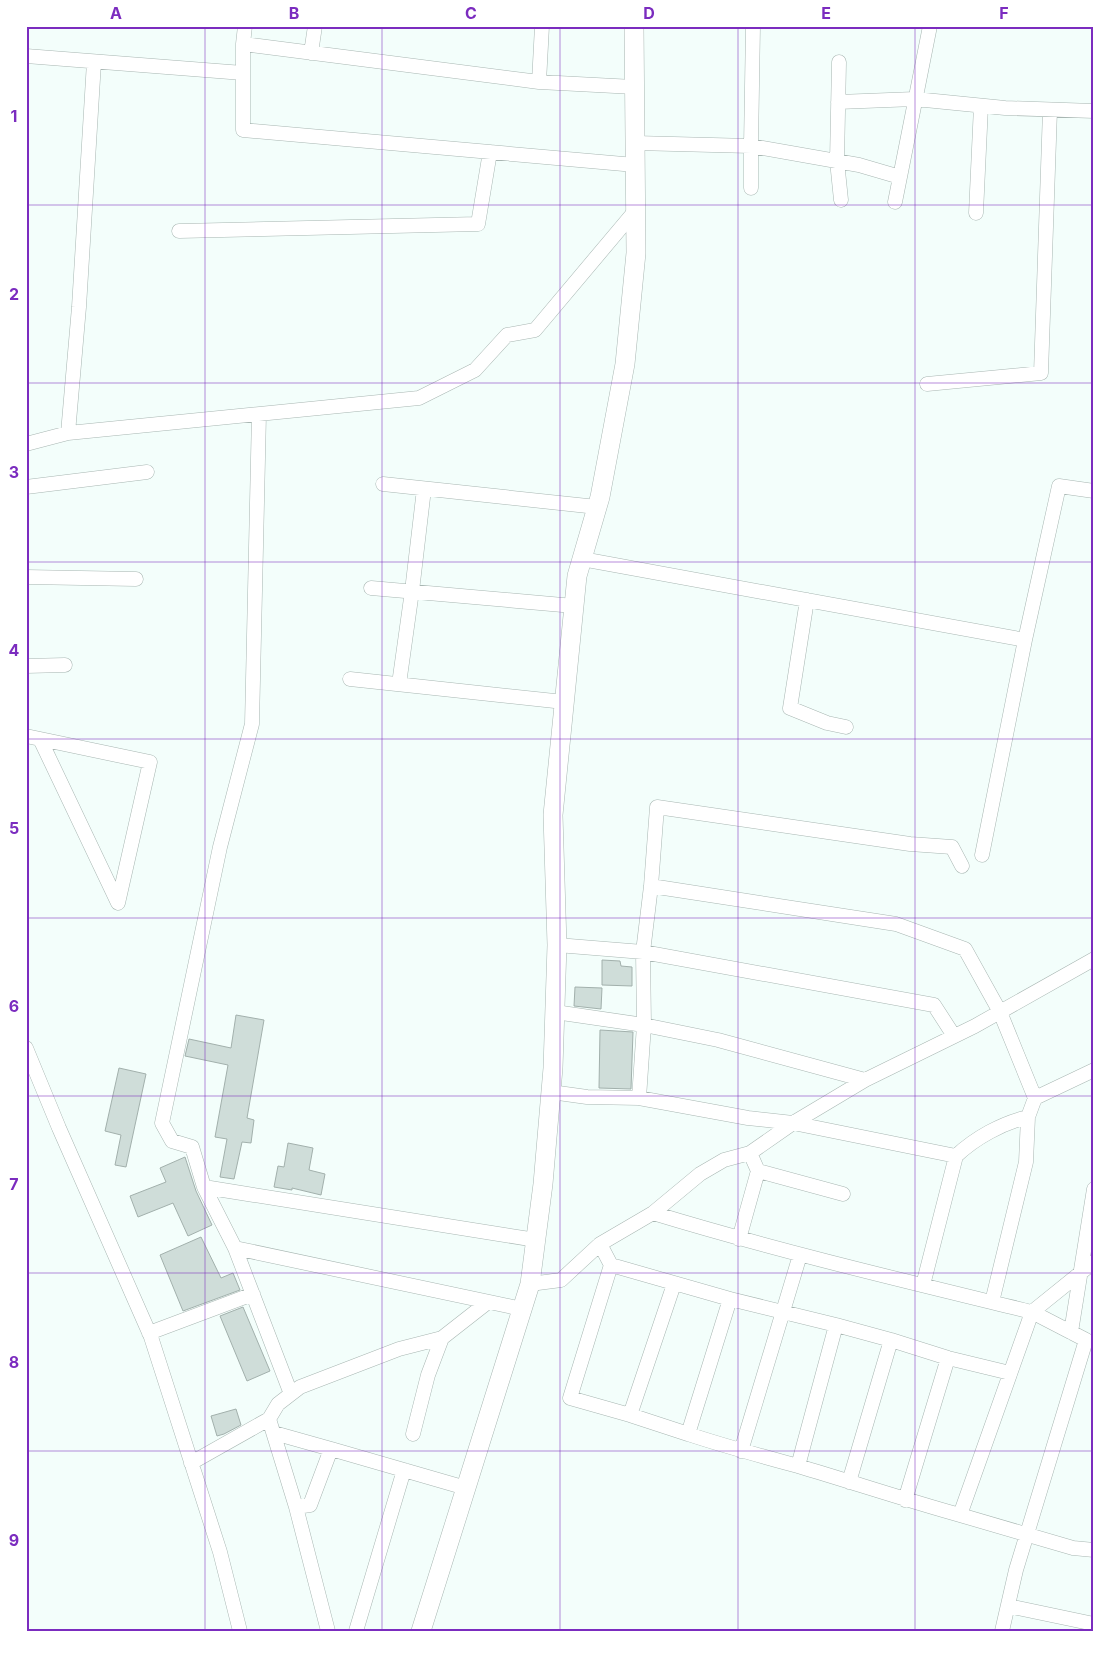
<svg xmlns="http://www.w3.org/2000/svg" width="1120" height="1657" font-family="Inter,sans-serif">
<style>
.building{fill:#cfddd9;stroke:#a2b0ac}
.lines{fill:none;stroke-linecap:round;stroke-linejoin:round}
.street-casing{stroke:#a8b6b2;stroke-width:15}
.secondary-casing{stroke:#a8b6b2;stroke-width:20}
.street{stroke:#fff;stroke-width:14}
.secondary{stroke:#fff;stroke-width:19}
.grid{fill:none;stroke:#7b2cbf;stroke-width:1;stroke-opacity:0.55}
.neatline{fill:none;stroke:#7b2cbf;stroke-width:2}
.grid-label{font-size:16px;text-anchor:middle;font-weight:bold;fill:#7b2cbf}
</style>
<rect width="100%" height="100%" fill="#f3fefb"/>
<path class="building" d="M602,960L620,961L621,966L632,967V986L602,985Z
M575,987L602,988L601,1009L574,1006Z
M236,1015L264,1020L247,1118L254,1120L251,1143L242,1142L234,1179L220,1177L227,1139L215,1137L228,1065L185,1056L189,1039L231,1048Z
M600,1030L633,1032L631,1089L599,1088Z
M119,1068L146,1074L126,1167L115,1165L121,1135L105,1131Z
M288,1143L313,1148L309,1170L325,1174L321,1195L292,1188V1190L274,1187L278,1166L284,1167Z
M185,1157L196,1191L212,1225L188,1236L173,1203L138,1217L130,1196L166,1182L160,1168Z
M201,1237L221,1278L233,1273L240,1290L183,1311L160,1255Z
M243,1307L270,1371L247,1381L220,1316Z
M236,1409L241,1425L224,1434L217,1436L211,1416Z"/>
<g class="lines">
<g class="street-casing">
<path id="street" d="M245,26L243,44L539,82
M542,26L539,82L634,87
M243,44V130L635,165
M311,53L315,26
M26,56L243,73
M839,62L837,161L841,200
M838,102L915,99L1005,108L1094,111
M635,143L751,146L859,165L900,177L930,26
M751,188V146L753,26
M895,202L900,177
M976,213L981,106
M179,231L478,224L490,152
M927,384L1041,373L1050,110
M68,433L419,398L475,370L507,335L535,330L635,211
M26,444L68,433L79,307L94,62
M383,484L597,507
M26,487L147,472
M582,559L1025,640
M26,577L136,579
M371,588L574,606
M807,600L790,708L827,723L846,727
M26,666L65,665
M350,679L564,702
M399,684L412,591L424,489
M26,736L150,762L118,903L40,739
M982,855L1025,640L1059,486L1094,491
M651,886L896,924L965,949L1000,1012L1035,1098L1028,1117L1026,1162L992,1302
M557,945L643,952L934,1005L954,1036
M555,1012L644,1025L718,1040L865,1080
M26,1048L59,1128L151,1337L220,1552L240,1631
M551,1092L587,1097L639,1098L748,1118L793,1123L865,1080L975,1026L1094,959
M639,1098L644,1025L643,952L651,886L657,807L910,844L952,847L962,866
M1035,1098L1094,1070
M758,1171L843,1194
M204,1187L192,1147L172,1141L162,1123L220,847L252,724L259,414
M653,1213C778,1251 905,1281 1032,1312L960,1515C906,1500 852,1482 798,1466C761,1456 724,1446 688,1434L730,1299
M739,1239L758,1171L750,1153
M600,1244L611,1265L730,1299L836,1325L891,1340L948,1358L1010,1373
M235,1248L291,1394
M611,1265L570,1398L630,1415L688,1434
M530,1284L561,1280L600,1244L653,1213L700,1174L724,1160L750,1153L793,1123L956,1156
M923,1285L956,1156C975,1138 1002,1123 1028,1117
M522,1309L235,1248L204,1187L536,1240
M1071,1332L1094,1189
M149,1333L253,1294
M630,1415L674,1284
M274,1433L331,1449
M413,1434L428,1375L442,1338
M741,1451L800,1255
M191,1463L269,1419
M798,1466L836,1325
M849,1482L891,1340
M905,1500L948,1358
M296,1507L269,1419L278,1404L300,1387L399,1349L442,1338L488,1302
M960,1515L1073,1548L1094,1550
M1008,1606L1094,1624
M328,1631L296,1507L310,1505L331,1449L466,1488
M356,1631L404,1470
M1002,1631L1016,1570L1086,1340L1032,1312L1094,1262"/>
</g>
<g class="secondary-casing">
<path id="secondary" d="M421,1631L530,1284L543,1184L553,1068L557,945L553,815L577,576L600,497L625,364L636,253L634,26"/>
</g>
<use href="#street" class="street"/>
<use href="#secondary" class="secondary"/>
</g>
<path class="grid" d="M205,26V1631M382,26V1631M560,26V1631M738,26V1631M915,26V1631M26,205H1094M26,383H1094M26,562H1094M26,739H1094M26,918H1094M26,1096H1094M26,1273H1094M26,1451H1094"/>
<rect width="1120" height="1657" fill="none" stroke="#ffffff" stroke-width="55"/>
<rect x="28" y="28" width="1064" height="1602" class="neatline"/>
<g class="grid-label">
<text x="116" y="19">A</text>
<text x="294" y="19">B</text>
<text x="471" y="19">C</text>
<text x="649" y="19">D</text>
<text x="826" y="19">E</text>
<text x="1004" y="19">F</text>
<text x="14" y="122">1</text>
<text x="14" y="300">2</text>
<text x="14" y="478">3</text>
<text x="14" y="656">4</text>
<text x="14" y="834">5</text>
<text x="14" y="1012">6</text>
<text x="14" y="1190">7</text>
<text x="14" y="1368">8</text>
<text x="14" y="1546">9</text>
</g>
</svg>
